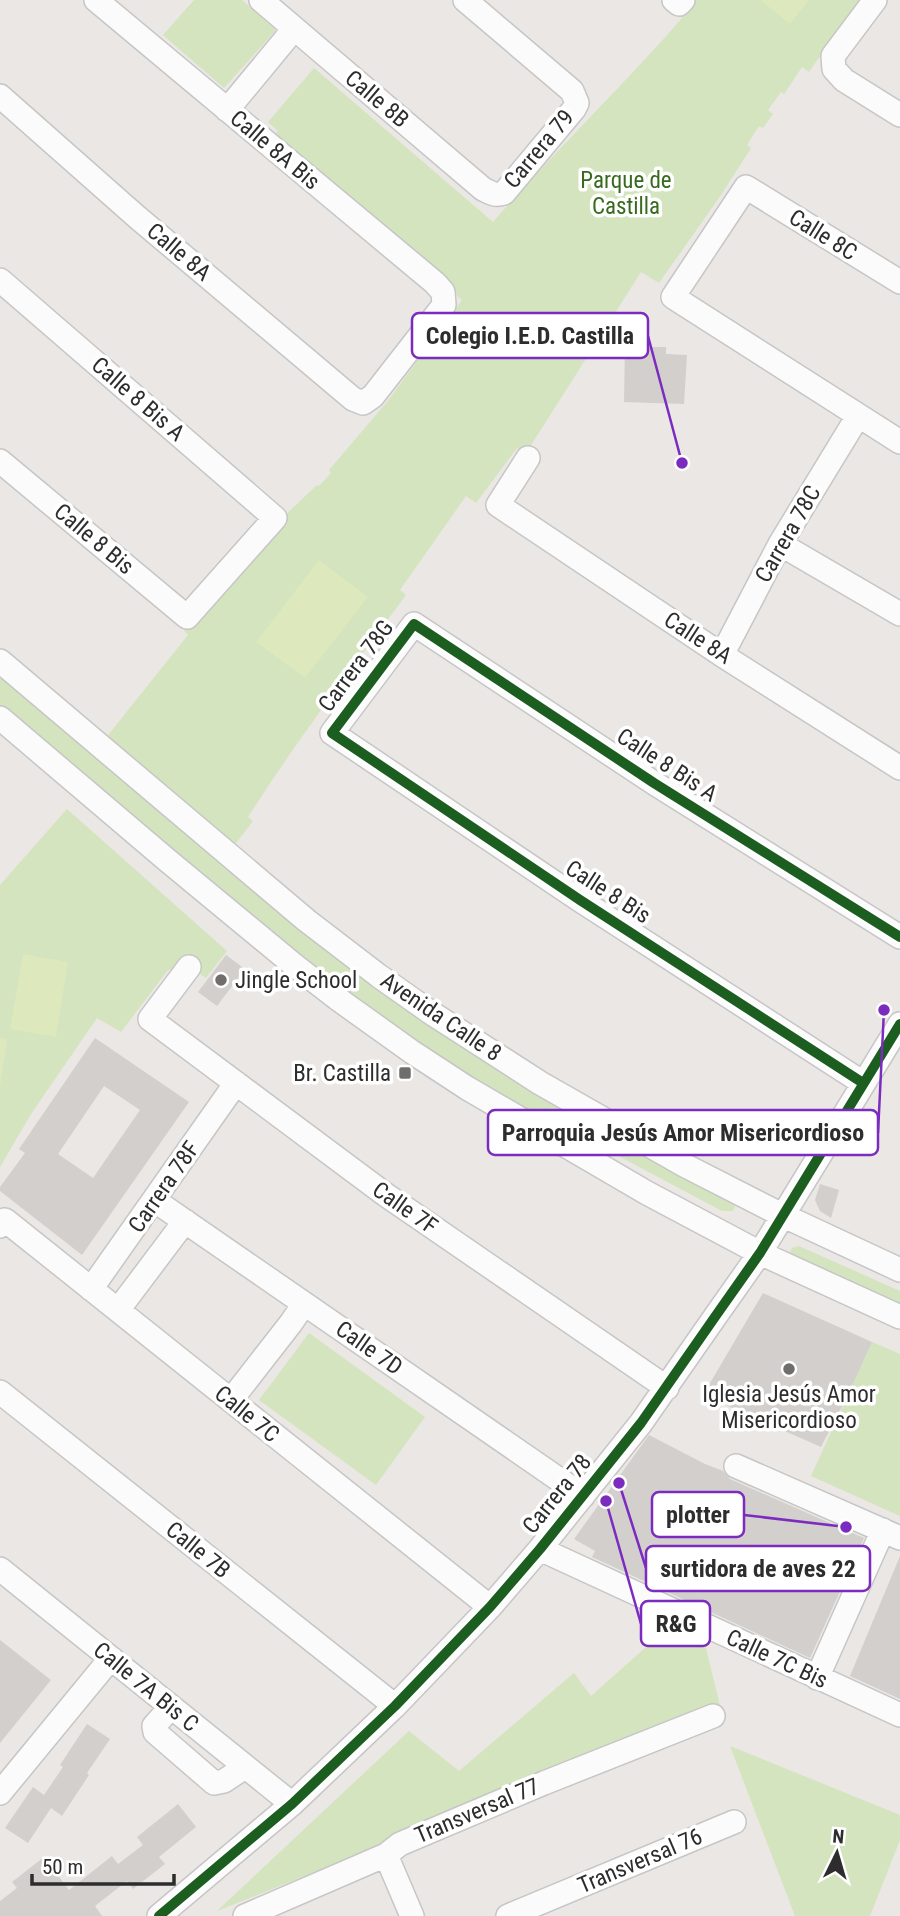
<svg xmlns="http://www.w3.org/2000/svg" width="900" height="1916" font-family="'Roboto Condensed',sans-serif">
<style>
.green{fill:#d3e4be}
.pitch{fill:#dde8bc}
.building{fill:#d2cfcd;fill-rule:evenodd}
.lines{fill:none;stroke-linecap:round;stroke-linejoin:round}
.minor-casing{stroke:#c6c6c6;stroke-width:26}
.minor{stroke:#fcfbfb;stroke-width:23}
.cycleway-casing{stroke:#fff;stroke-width:15}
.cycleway{stroke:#1b5e20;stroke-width:10}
.poi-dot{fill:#6f6e6d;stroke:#fff;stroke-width:2.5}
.labels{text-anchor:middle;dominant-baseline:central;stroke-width:7;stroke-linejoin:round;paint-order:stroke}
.street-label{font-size:23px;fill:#2d2d2d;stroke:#fff}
.park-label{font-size:23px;fill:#386a1d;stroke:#fff}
.poi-label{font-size:23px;fill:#2d2d2d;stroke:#fff;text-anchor:start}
.leader{fill:none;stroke:#7b2cbf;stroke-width:2.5}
.callout-dot{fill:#7b2cbf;stroke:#fff;stroke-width:2.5}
.callout{fill:#fff;stroke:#7b2cbf;stroke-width:2.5}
.callout-label{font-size:24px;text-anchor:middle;font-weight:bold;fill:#2d2d2d}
</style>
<rect width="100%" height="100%" fill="#eae7e4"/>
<path class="green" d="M194,0H242L276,30L224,88L163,35Z
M685,0H859L809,72L802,67L784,94L781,92L768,110L773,114L763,128L759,126L747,145L751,148L721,195L659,283L641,272L526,453L517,448L476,503L466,496L400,590L406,595C352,668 297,740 248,817L253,821L233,847L105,739L188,635L183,629L282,518L317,485L319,486L331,473L329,470L387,402L462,300L275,134L278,131L268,122L314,68L493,222C554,152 621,88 682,18L675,11Z
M0,673L258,893L734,1203L735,1207L733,1211H722L579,1135L536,1118L424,1049L371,1011L216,890L0,705Z
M67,809L227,951L206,978L187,965L168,970L121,1032L97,1018L31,1114L0,1167V885Z
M799,1246L900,1291V1306L793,1257L790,1252L792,1248Z
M309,1333L425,1417L376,1485L259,1400Z
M872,1342L900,1354V1516L811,1476Z
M672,1624L704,1640L721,1710L217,1911L409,1731L459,1771L574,1673L591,1696Z
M730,1746L900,1815V1840L870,1916H795Z"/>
<path class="pitch" d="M760,0H809L790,24Z
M319,560L368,597L305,678L256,642Z
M23,954L68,962L56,1037L10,1029Z
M0,1038L7,1039L0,1087Z"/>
<path class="building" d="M625,347L646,352V347H666V354L687,355L684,404L624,402Z
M226,955L245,969L217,1006L198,992Z
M95,1038L189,1102L82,1255L0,1191V1187L25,1153L19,1149ZM104,1086L140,1110L93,1178L58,1154Z
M820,1184L839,1190L831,1218L820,1211L815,1200Z
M763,1293L872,1342L848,1395L821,1447L703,1395Z
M649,1435L705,1464L723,1471L730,1479L864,1538L810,1658L592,1557L595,1551L574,1539Z
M900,1556V1699L850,1676Z
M0,1640L51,1680L0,1743Z
M87,1724L110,1739L87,1773L89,1775L62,1816L51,1808L28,1843L5,1828L33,1787L44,1795L63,1767L60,1765Z
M178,1804L196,1827L159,1857L165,1864L133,1889L127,1881L95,1906L102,1916H0V1901L17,1888L12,1882L44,1857L69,1890L112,1856L118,1864L143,1845L137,1837Z"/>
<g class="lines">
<g class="minor-casing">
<path id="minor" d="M261,0L483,189C491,193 495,196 504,193L574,109L577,103L572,91L465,0
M674,0L679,4L683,0
M875,0L833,56L834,69L844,80L900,115
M0,96L137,217L353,399L363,403L373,396L444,305L443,292L435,283L96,0
M227,110L294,29
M0,280L275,518L187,617L0,461
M900,282L746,187L673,297L900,442
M528,458L498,505L722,655L900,768
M780,544L900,614
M722,655L780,544L858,416
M0,661L306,920L379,976L430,1012L540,1083L684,1165L782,1215L900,1270
M0,718L167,860L294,965L338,999L412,1052L467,1088L647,1193L760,1253L900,1317
M189,967L150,1019L386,1195L667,1388
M863,1083L580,900L332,733L414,624L654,783L900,937
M154,1200L583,1496
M0,1226L5,1220L490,1607
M91,1289L236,1083
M118,1310L185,1221
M0,1392L395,1706
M231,1400L291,1323L304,1304
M736,1466L900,1538
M540,1549L900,1715
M0,1569L292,1804
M817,1678L883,1530
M171,1707L154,1726L155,1732L214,1783L224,1781L245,1767
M0,1793L111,1658
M386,1855L412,1916
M159,1916L292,1804L395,1706L490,1607L540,1549L641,1423L717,1314L760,1253L900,1024
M245,1916L386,1855L400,1844L544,1783L713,1716
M508,1916L734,1822"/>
</g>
<use href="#minor" class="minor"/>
<g class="cycleway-casing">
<path id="cycleway" d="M863,1083L580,900L332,733L414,624L654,783L900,937
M159,1916L292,1804L395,1706L490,1607L540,1549L641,1423L717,1314L760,1253L900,1024"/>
</g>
<use href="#cycleway" class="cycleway"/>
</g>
<g class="poi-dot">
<circle cx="221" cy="980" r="7"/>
<rect x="398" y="1066" width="14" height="14" rx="3.5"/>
<circle cx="789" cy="1369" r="7"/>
</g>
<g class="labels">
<g class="street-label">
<text transform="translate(377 99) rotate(40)">Calle 8B</text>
<text transform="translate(539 149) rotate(-50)">Carrera 79</text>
<text transform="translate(275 150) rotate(40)">Calle 8A Bis</text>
<text transform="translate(823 235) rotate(32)">Calle 8C</text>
<text transform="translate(179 252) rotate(40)">Calle 8A</text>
<text transform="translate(138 399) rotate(41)">Calle 8 Bis A</text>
<text transform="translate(788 534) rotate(-60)">Carrera 78C</text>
<text transform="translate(94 539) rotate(40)">Calle 8 Bis</text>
<text transform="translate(698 638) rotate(33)">Calle 8A</text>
<text transform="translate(356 666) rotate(-53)">Carrera 78G</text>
<text transform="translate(667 765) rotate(33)">Calle 8 Bis A</text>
<text transform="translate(608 892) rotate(33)">Calle 8 Bis</text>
<text transform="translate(441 1017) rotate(34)">Avenida Calle 8</text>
<text transform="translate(164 1187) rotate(-55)">Carrera 78F</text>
<text transform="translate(405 1208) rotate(35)">Calle 7F</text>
<text transform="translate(369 1348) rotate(35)">Calle 7D</text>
<text transform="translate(247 1414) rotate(39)">Calle 7C</text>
<text transform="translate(557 1494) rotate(-51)">Carrera 78</text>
<text transform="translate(198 1550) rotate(39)">Calle 7B</text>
<text transform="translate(777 1659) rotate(25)">Calle 7C Bis</text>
<text transform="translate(146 1687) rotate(39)">Calle 7A Bis C</text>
<text transform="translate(477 1811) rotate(-23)">Transversal 77</text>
<text transform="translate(640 1861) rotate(-23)">Transversal 76</text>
</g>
<g class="park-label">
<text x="626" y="180">Parque de<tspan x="626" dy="26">Castilla</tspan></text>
</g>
<g class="poi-label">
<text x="235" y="980">Jingle School</text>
<text x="391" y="1073" text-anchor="end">Br. Castilla</text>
<text x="789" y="1394" text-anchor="middle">Iglesia Jesús Amor<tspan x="789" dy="26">Misericordioso</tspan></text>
</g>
</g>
<path class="leader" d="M682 463L648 336M884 1010L878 1133M846 1527L744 1515M619 1483L646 1568M606 1501L641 1624"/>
<g class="callout-dot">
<circle cx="682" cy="463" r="7"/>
<circle cx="884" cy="1010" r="7"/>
<circle cx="846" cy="1527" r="7"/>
<circle cx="619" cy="1483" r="7"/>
<circle cx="606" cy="1501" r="7"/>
</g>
<g class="callout">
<rect x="412" y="313" width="236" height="45" rx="7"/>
<rect x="488" y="1110" width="390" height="45" rx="7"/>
<rect x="652" y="1492" width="92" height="45" rx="7"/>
<rect x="646" y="1546" width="224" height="45" rx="7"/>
<rect x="641" y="1601" width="69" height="45" rx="7"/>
</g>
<g class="callout-label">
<text x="530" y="344">Colegio I.E.D. Castilla</text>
<text x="683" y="1141">Parroquia Jesús Amor Misericordioso</text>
<text x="698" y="1523">plotter</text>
<text x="758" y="1577">surtidora de aves 22</text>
<text x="676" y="1632">R&amp;G</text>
</g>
<g transform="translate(837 1853) rotate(5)" stroke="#ffffff" stroke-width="5" paint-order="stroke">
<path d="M0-5L12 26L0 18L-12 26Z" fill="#2d2d2d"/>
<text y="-10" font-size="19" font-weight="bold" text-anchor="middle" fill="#2d2d2d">N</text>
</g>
<path d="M32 1874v10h142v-10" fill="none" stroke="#2d2d2d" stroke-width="3.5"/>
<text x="42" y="1874" font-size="21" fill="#2d2d2d" stroke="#ffffff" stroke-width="5" paint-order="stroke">50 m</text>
</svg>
